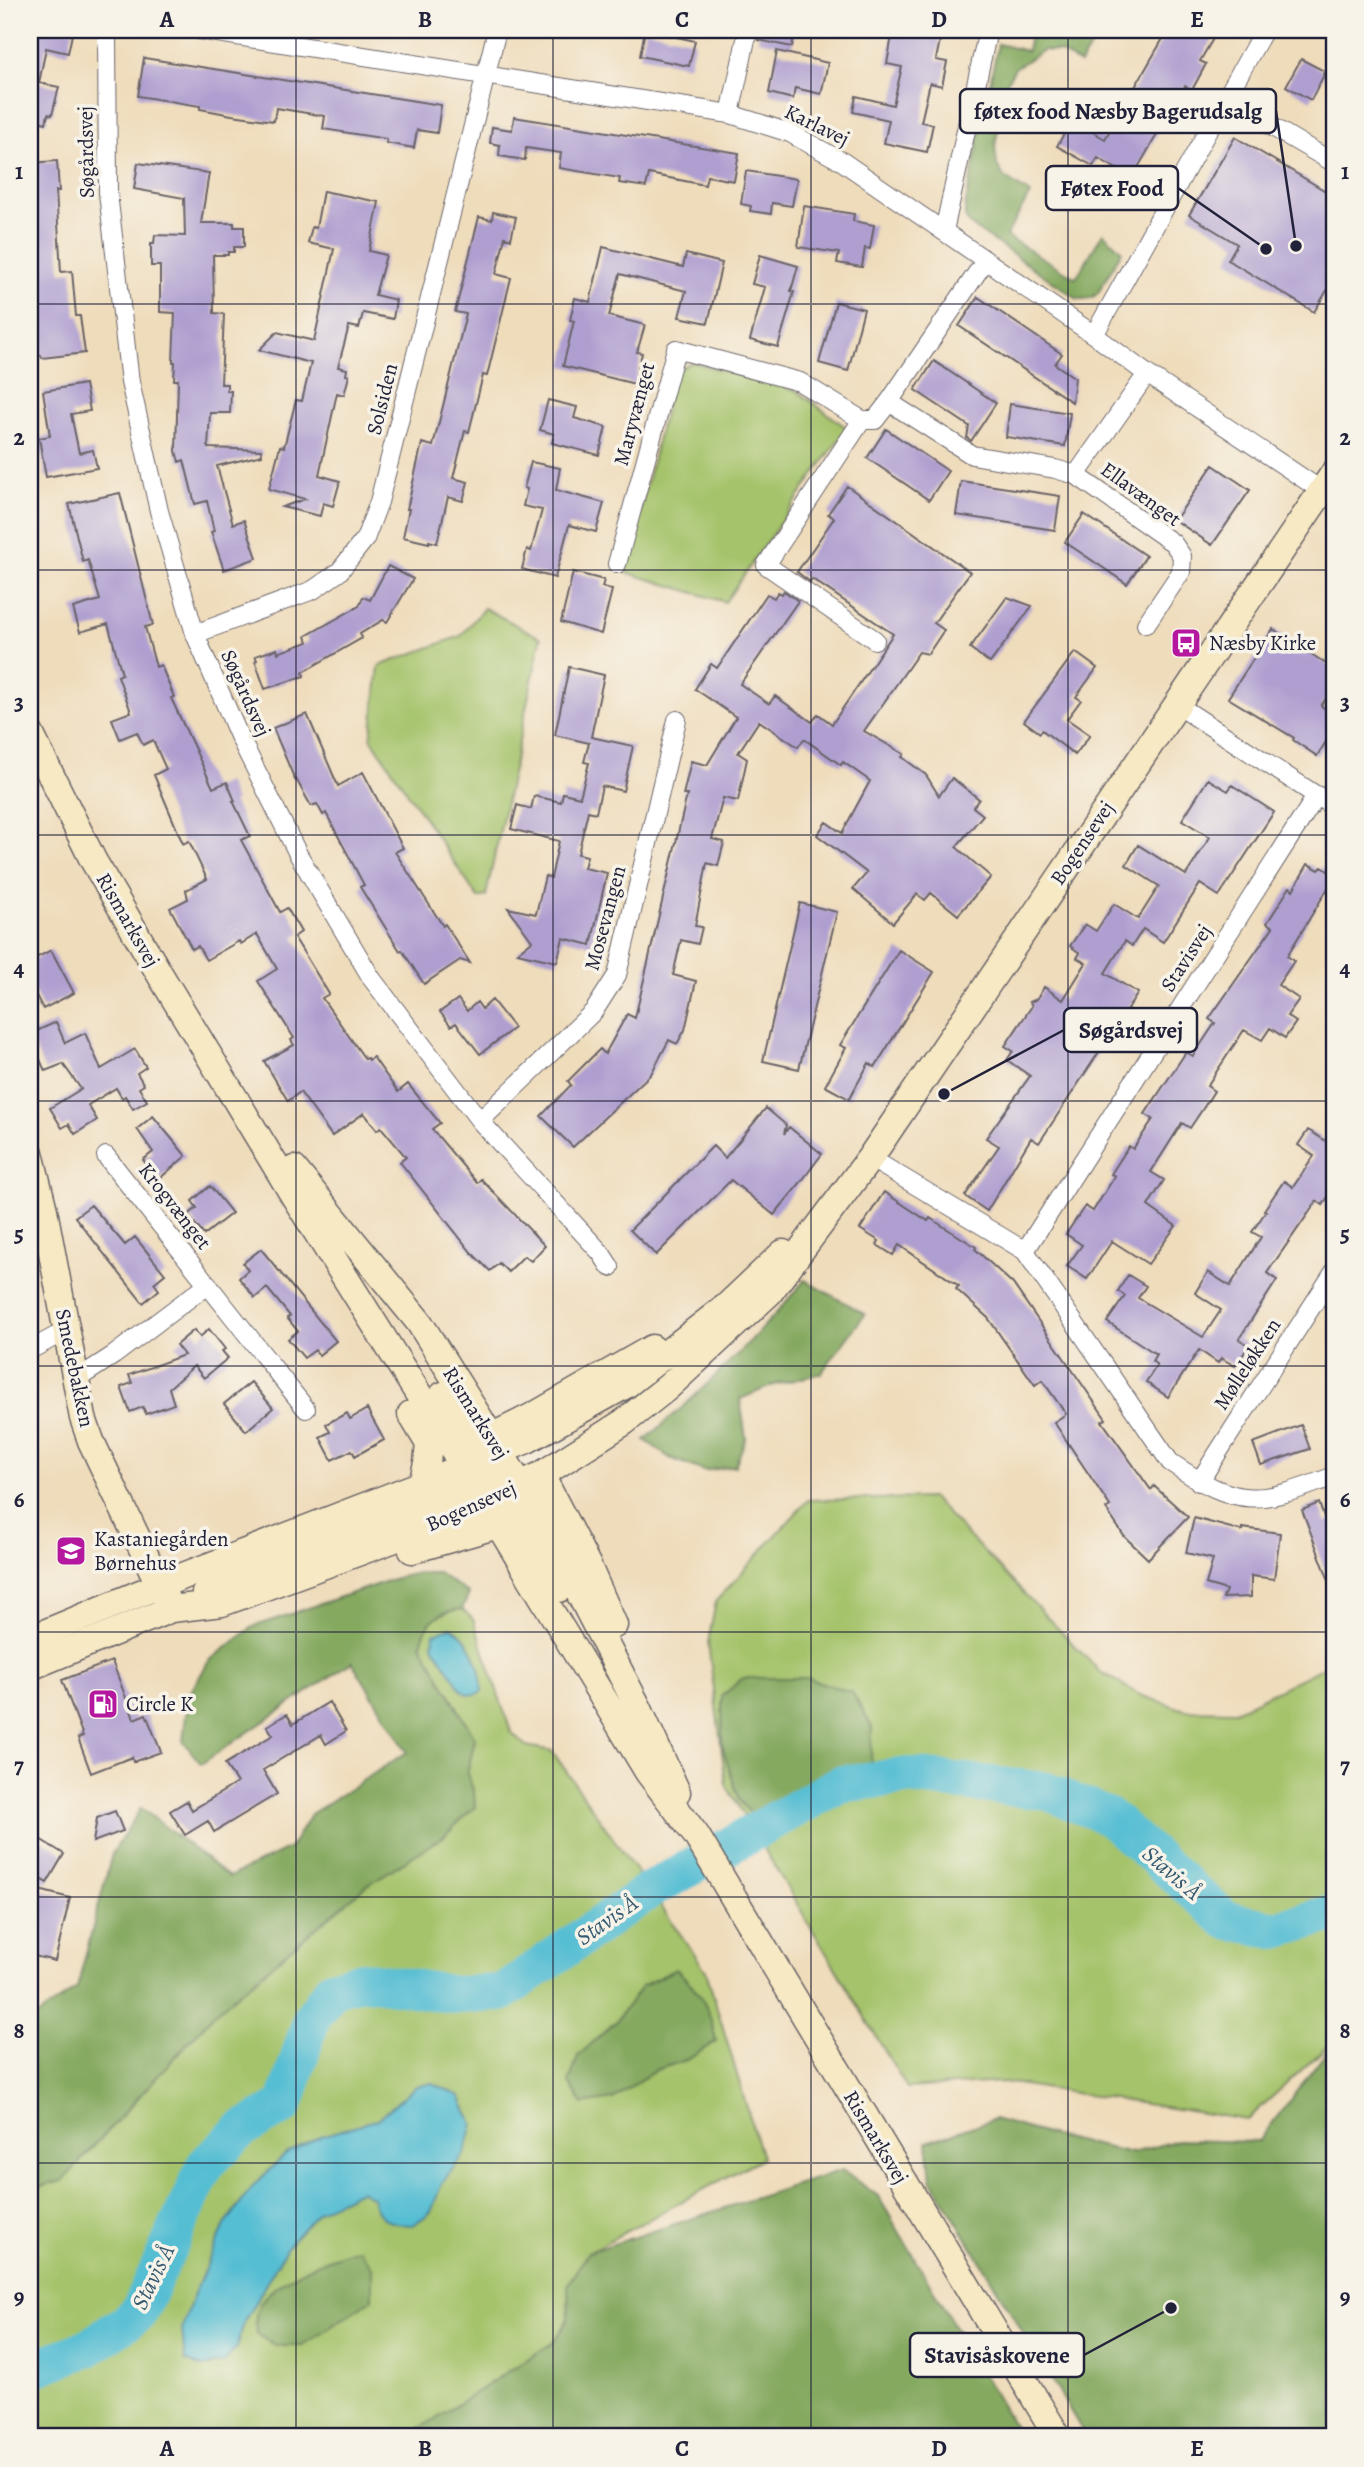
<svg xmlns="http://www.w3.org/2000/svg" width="1364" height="2467" font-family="Alegreya,serif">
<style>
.green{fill:#a5c36b;stroke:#647253;stroke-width:2}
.forest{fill:#84a95f;stroke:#53664d;stroke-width:2}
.water{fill:#56bed3;stroke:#3c7087;stroke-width:2}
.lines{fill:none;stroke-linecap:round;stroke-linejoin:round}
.river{stroke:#56bed3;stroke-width:38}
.building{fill:#af9fd0}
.street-casing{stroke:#6a6368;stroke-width:20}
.secondary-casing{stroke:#6a6368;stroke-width:29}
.street{stroke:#fff;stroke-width:18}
.secondary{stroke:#f6e9c3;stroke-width:26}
.grid{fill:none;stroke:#22223b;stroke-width:2;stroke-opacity:0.55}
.labels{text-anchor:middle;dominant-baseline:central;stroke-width:7;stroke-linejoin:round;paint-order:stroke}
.street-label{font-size:21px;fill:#22223b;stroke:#f7f3e8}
.poi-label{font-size:21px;fill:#22223b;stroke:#f7f3e8;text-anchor:start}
.water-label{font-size:23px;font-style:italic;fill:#345970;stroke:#f7f3e8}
.leader{fill:none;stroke:#22223b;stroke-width:2.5}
.callout-dot{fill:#22223b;stroke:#f7f3e8;stroke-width:2.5}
.callout{fill:#f7f3e8;stroke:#22223b;stroke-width:2.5}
.callout-label{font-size:23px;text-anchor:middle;font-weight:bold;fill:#22223b}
.neatline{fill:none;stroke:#22223b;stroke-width:2.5}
.grid-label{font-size:23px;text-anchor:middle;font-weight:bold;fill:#22223b}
</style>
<rect width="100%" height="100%" fill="#f7f3e8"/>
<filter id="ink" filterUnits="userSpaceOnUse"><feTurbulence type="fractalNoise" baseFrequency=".0143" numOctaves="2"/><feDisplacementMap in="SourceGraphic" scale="14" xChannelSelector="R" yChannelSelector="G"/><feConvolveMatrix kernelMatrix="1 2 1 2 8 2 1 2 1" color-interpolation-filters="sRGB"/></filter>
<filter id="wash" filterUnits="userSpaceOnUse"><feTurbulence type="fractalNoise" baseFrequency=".00686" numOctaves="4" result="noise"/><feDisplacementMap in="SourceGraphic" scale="28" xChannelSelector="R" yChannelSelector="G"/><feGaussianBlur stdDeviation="1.57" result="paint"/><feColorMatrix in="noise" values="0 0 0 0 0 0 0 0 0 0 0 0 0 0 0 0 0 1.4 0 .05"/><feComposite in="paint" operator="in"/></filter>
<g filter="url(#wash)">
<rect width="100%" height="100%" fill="#efdcbb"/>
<path class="green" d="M692,362L797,391L847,428L725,602L625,572L674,372Z
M484,608L541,638L486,896L478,898L371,738L379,666L461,636Z
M932,1498L1099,1671L1140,1695L1185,1710L1235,1711L1334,1662V2040L1247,2120L1004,2082L907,2088L726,1785L708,1643L716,1601L808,1500Z
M462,1609L473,1619L511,1732L526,1746L552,1751L706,1971L762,2158L588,2252L568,2284L569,2319L554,2342L407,2437H30V2189L62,2181L216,2012L366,1886L444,1836L474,1792L467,1774L475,1739L421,1644C427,1619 438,1612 462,1609Z"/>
<path class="forest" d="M1031,30H1100L1080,64L1060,52L1044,50L1015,68L1006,84L995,146L997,165L1004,177L1030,194L1006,236L1076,278L1103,233L1122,251L1098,293C1092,299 1087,299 1078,299L969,224L965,217V207L998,44L1027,51Z
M805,1280L865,1314L821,1373L771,1386L740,1399L746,1438L735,1466L704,1471L670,1458L645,1440C703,1391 756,1338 805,1280Z
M418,1573H438L469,1594L462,1609C438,1612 427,1619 421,1644L475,1739L467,1774L474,1792L475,1807L444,1836L366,1886L216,2012L62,2181L30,2189V2021L77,1988L112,1854L141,1808L229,1877L290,1848L311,1814L407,1752L352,1662L201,1764L183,1741L188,1696L209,1661L253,1627L396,1578Z
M743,1678H807L852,1692L872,1727L871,1763L840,1784L762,1827L739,1800L722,1745V1696Z
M676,1969C702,1993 709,2006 716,2041L689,2059L656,2070L613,2099L583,2104L569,2083L578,2056L615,2022L642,1986Z
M1334,2042V2437H1086L931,2179L927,2142L994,2119L1053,2136L1132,2153L1178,2140L1258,2142Z
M842,2170L878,2196L1020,2437H407L554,2342L569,2319L568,2284L588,2252Z
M359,2249L372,2267V2299L302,2346H277L257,2335C257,2329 255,2320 256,2314C261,2283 332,2256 359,2249Z"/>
<path class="water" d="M451,1627C471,1637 482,1670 482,1691C476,1696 470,1695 463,1692L433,1645L434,1634Z
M433,2083L460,2096L473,2124L465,2153L442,2183L431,2212L413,2225C391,2224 378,2222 372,2198L360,2191L318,2211L287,2247L245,2320L236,2348L224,2363L203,2367L185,2361L182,2328L195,2291L225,2225L254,2185L286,2154L321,2136L378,2119L415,2087Z"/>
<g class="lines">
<path class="river" d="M30,2370L88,2348L138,2314L206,2164L241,2130L284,2106L312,2017L332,1989L362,1980L456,1995L502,1993L650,1890L840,1784L908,1776L1046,1791L1109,1817L1226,1920L1276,1930L1334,1913"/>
</g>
<g id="blocks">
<path class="building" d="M30,30H73L68,53L46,48L39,83L59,87L52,115L48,114L46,123L30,119Z
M645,30L695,41L689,66L640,56Z
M759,30H795L792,47L758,40Z
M893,30H942L936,60L947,62L942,86L930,83L921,122L933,124L927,152L884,143L889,120L853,112L856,96L893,105L902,67L887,64Z
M1168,30H1218L1200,61L1206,64L1192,90L1185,86L1132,178L1098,158L1093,166L1057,146L1072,120L1105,139Z
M777,51L828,63L821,94L795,88L793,99L769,93Z
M144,58L441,105L437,133L417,130L414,148L386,143L387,139L323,129L325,116L276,108L274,121L232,115L200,109V106L138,96Z
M1301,59L1324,71L1323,74L1324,75L1311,100L1286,86Z
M514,117L739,153L734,181L707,176L705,185L649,174L646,187L619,183L620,178L559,168L561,153L526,148L525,160L499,156L500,145L490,143L492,127L512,130Z
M1235,137L1334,196V279L1314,312L1228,260L1237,244L1189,215Z
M57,161L59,191H56L61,272L72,271L76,316H80L85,353L42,358L41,355L30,356V163Z
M138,163L209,173L201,223H234V227H244V247H234V252H228V255H213L214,313L224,314L221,384H227V391H231L230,413H210L208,448L261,450L262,455L217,466L233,524L244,520L257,558L224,570L211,532L214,531L207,501L195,504L184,460L179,462L176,451L178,380H174L175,362H173L175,313L160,312V266H151V243H154L155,235L185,236L184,198L134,189Z
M746,171L797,179L792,206L772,203L771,214L750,211L751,206L741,204Z
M323,191L379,202L369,251L386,255L375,295L396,300L393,319L363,313L359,328L349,326L338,367L347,369L346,375L349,376L344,395L337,393L319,475L340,481L333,506L323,503L320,516L282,507L305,499L269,489L280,446L284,447L296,400L302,401L311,363L259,350L277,332L314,341L334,249L308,243L312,227L316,228Z
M804,206L854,214L853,221L874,225L870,249L865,248L862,267L837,263L839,253L798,247Z
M493,212L516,217L511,239L505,237L496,274L511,278L487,376L483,375L469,432L465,431L453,478L468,482L463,501L448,497L437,543L429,541V543L403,537L409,509H407L422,443L433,446L466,314L455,312L479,217L492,220Z
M603,247L683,267L686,254L722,263L708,323L679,317L686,291L620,274L609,316L645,325L637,352L642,353L635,384L563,366L574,321L570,320L575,298L590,302Z
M760,255L798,266L791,291L794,292L778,347L750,340L765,287L752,284Z
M978,297L1062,354L1055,364L1075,378L1072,402L959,326Z
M836,302L864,309L848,371L819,363Z
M934,361L996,403L971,441L967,438L969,426L915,390Z
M85,384L90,411L71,414L79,453L93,450L97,468L46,477L39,438L50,436L43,391Z
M548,400L577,407L574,418L606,427L599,455L552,443L554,434L540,430Z
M1010,404L1070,413L1065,446L1006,437Z
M886,429L948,471L929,500L867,458Z
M531,462L560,468L556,490L604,503L596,532L569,525L555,578L522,569L527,549L531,551L542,510L523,506L527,489L524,488Z
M1213,465L1250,490L1212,545L1175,520Z
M961,481L1060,496L1055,530L956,515Z
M847,486L970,572L934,623L944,630L928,654L919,652L864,731L904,754L902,757L926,775L939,796L952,778L979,799L973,807L983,815L956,847L991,877L958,915L931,893L925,900L917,894L893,923L853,889L867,873L817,835L826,822L842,833L870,781L843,762L841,765L804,739L798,747L759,721L738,753L747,759L738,801L723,798L712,839L724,842L718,866L707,863L695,926L702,927L698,944L681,940L673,975L696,981L685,1030L677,1044L669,1040L651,1074L573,1147L541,1116L571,1085L568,1081L600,1049L605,1054L627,1014L635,1018L687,795H683L691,761L707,765L736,717L695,689L711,664L717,668L767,594L774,598L778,592L782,594L784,591L798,601L740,684L769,704L775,696L812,722L818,714L832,724L893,634L812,579L810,582L797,572L834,518L828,514Z
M120,493L153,625L145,627L156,667L161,665L174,697L171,698L213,788L227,782L235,801H233L250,836L241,840L280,912L287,908L301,932L294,937L329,994L322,998L365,1059L367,1058L369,1060L373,1057L398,1092L408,1084L440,1123L432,1129L477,1183L481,1179L545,1246L531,1261L524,1256L508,1272L499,1263L490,1271L471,1252L400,1162L406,1157L381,1127L377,1130L364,1113L332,1136L300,1092L288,1101L264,1061L294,1045L291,1040L294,1038L258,981L277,969L257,934L241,944L239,941L206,960L198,946L192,949L170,908L188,899L186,890L207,879L189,841L183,844L154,775L166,769L153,740L143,745L137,732L120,739L112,719L131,712L118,676L122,674L108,624L80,632L73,608L100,600L88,560L83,562L69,504Z
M1084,514L1146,556L1127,584L1065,542Z
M388,566L413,579L387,622L383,620L360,634L362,638L303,672L304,676L265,689L255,661L257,660L255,656L277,649L278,653L308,642L306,636L359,606L363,597L370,600Z
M573,572L604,580L602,587L612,590L601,634L561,622Z
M1007,597L1032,606L990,663L970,648Z
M1273,629L1334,669V685L1321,706L1334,715V729L1317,756L1293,740L1294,738L1228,698Z
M1075,652L1097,668L1076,697L1081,700L1067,719L1090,735L1075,755L1042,730L1040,733L1024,721Z
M569,667L604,675L591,737L633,746L623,791L602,786L596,813L588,811L578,854L587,856L584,868L607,873L591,945L563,938L557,962L517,953L532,941L508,908L536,914L545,876L551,878L559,841L511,829L517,805L531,809L534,796L561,802L563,793L580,797L589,763L584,762L589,743L555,735Z
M307,714L338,786L363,772L403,848L395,852L443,926L445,924L470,963L460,960L424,984L402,950L400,951L360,887L364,885L326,813L323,815L317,804L311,806L296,779L295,780L273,728Z
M1208,779L1228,791L1232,785L1274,812L1219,896L1200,884L1163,942L1143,929L1132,946L1125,941L1105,973L1138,993L1039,1143L1031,1138L987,1211L965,1196L999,1146L986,1138L1030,1076L1007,1060L1013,1051L1005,1046L1032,1006L1030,1002L1037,999L1044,987L1063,1000L1086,963L1077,958L1080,953L1070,946L1085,924L1096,931L1114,904L1138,919L1159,886L1126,865L1138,845L1186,875L1210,837L1182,820Z
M1308,864L1319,870L1322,867L1334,875V878L1287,956L1294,961L1278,985L1299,999L1287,1016L1296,1022L1285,1038L1270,1028L1262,1040L1244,1030L1207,1086L1214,1091L1202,1110L1190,1128L1182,1123L1151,1172L1164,1180L1148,1206L1176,1226L1148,1264L1112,1241L1087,1279L1067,1266L1082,1245L1066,1234L1085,1206L1093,1211L1115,1176L1111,1174L1129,1146L1133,1149L1153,1119L1145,1114L1186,1052L1193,1056L1215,1023L1209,1019L1273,927L1267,923L1290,887L1293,890Z
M800,903L837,912L799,1069L763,1061Z
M51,950L74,993L43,1009L30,984V961Z
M899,950L934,972L875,1067L869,1063L849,1099L825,1086L846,1048L840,1045Z
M458,999L467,1011L477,1002L482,1009L492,1000L514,1028L480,1054L456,1023L451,1026L440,1012Z
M56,1022L65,1043L85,1033L101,1069L135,1049L146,1067L137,1073L144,1085L139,1088L147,1101L133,1109L125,1096L122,1098L116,1088L88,1105L97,1120L75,1134L69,1124L62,1128L50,1108L81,1089L63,1064L45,1071L30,1037V1034Z
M766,1108L786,1125L784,1134L789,1127L822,1154L801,1182L774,1215L731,1180L656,1255L630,1230L713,1146L725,1158Z
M153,1116L186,1156L159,1179L143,1160L153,1152L137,1129Z
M1308,1130L1334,1146V1187L1323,1205L1317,1201L1267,1273L1277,1280L1239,1339L1249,1346L1235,1366L1221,1358L1218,1363L1199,1350L1168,1397L1146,1382L1157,1365L1152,1361L1156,1354L1107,1322L1125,1296L1118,1291L1128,1275L1146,1286L1138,1298L1203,1337L1221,1310L1195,1293L1208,1272L1230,1286L1261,1237L1252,1232L1266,1211L1264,1210L1284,1181L1293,1187L1314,1156L1298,1145Z
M210,1186L232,1213L204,1235L188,1215L197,1208L192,1201Z
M884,1192L928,1221L930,1218L976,1247L975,1249L1013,1284L1106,1419L1102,1421L1151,1490L1154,1486L1188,1517L1148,1559L1124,1536L1106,1509L1110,1506L1054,1422L1066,1414L1042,1380L1035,1385L988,1318L956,1289L959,1286L899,1245L893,1255L877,1245L879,1241L860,1229Z
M91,1205L125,1245L135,1237L165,1274L154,1283L159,1290L143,1303L75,1217Z
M261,1249L336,1341L319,1355L315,1350L304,1358L288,1339L298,1331L287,1318L290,1316L267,1288L255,1298L239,1278L248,1270L243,1263Z
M209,1329L225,1349L222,1351L228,1358L204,1378L194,1366L169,1388L174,1404L146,1414L143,1407L130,1412L121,1387L132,1383L129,1375L184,1355L176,1345L194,1330L200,1337Z
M251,1382L273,1408L246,1431L224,1404Z
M367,1409L384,1440L355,1456L352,1450L332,1460L320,1437L330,1432L326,1424L347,1413L350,1419Z
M1301,1425L1310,1449L1261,1465L1253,1443Z
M1319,1503L1326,1522L1334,1519L1333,1591L1302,1510Z
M1194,1518L1242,1531V1528L1280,1533L1274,1579L1251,1576V1597L1223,1598L1226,1590L1206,1584L1213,1559L1186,1553Z
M112,1661L134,1719L146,1714L161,1752L133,1762L132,1757L91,1773L78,1738L83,1736L62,1680Z
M329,1702L346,1731L326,1744L321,1735L263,1770L277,1794L214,1832L208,1821L185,1835L170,1811L187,1801L192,1810L237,1783L225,1764L273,1735L267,1726L287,1714L293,1724Z
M115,1811L123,1831L93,1842L97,1818Z
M30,1833L64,1854L47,1883L30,1872Z
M39,1890L70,1898L55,1961L30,1955V1929Z"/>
</g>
</g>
<g filter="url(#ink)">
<use href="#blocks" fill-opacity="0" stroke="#6a6368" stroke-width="2"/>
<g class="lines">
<g class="street-casing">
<path id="street" d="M107,30L108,193L130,382L159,511L195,634L239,736L298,854L372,979L480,1121L601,1253L610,1267
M199,30L730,114L790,133L843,162L1094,335L1147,374L1322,491
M1225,99L1334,163
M730,114L748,30
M944,231L988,30
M1094,335L1264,30
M889,402L972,455L1055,469L1076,475L1147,374
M1076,475L1173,543L1182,556L1181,572L1146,624
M617,564L676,349L800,382L862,420
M195,634L313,590L339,572L365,539L379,502L497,30
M875,640L766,565L862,420H875L889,402L985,261
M1176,704L1334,807
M480,1121L594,1011L617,975L677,720
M106,1156L306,1409
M870,1158L1025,1251L1170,1462C1239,1509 1259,1505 1334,1476
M1025,1251L1317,795
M30,1350L67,1330
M77,1379L114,1355L208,1284
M1199,1482L1334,1272"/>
</g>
<g class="secondary-casing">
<path id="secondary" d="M30,733L93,860L162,978L294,1196L448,1441L648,1772L696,1835L1058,2437
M30,1153L44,1210L83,1418L91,1441L167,1601
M294,1169L419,1322L480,1419L542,1521L638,1707L677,1792
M443,1395L483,1458L495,1470
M411,1414L429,1444L427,1463L422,1484
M491,1437L535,1415L652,1348
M541,1475L588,1566L614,1625
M490,1485C514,1504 542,1561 559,1589
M412,1550L498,1525
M205,1593C291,1551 383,1525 469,1482
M30,1639L160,1585L422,1484L527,1440L626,1385L727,1306L783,1253
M30,1667L171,1609L222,1603L438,1523L541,1475L624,1422L668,1387L769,1293L870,1158L1334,473"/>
</g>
<use href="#street" class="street"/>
<use href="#secondary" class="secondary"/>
</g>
</g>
<path class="grid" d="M296,30V2437M553,30V2437M811,30V2437M1068,30V2437M30,304H1334M30,570H1334M30,835H1334M30,1101H1334M30,1366H1334M30,1632H1334M30,1897H1334M30,2163H1334"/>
<defs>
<g id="bus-square" transform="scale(1.575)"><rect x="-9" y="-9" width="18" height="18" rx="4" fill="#b5179e" stroke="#f7f3e8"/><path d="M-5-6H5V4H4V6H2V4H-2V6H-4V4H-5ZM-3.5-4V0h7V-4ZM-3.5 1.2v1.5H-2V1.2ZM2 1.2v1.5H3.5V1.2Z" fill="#fff"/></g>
<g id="school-square" transform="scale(1.575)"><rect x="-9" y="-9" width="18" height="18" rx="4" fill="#b5179e" stroke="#f7f3e8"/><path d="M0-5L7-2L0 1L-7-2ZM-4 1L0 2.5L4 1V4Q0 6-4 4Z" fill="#fff"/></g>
<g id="fuel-square" transform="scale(1.575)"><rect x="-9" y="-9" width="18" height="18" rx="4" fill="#b5179e" stroke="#f7f3e8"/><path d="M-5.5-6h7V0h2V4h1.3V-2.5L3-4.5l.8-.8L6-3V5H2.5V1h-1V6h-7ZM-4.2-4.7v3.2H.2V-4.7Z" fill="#fff"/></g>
</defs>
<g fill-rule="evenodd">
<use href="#bus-square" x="1186" y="643"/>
<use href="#school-square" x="71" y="1551"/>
<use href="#fuel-square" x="103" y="1704"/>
</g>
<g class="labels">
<g class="street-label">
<text transform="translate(817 125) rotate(26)">Karlavej</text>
<text transform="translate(86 152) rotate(-91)">Søgårdsvej</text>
<text transform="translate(382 399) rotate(-76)">Solsiden</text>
<text transform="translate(634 414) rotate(-75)">Maryvænget</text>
<text transform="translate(1141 494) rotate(36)">Ellavænget</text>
<text transform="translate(246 693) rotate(66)">Søgårdsvej</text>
<text transform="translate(1082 843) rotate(-56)">Bogensevej</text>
<text transform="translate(605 918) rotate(-75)">Mosevangen</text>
<text transform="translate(128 920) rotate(60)">Rismarksvej</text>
<text transform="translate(1186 958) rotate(-57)">Stavisvej</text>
<text transform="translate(175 1206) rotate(52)">Krogvænget</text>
<text transform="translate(1247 1364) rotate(-57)">Mølleløkken</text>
<text transform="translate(75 1368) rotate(78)">Smedebakken</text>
<text transform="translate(476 1413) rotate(58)">Rismarksvej</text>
<text transform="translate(471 1506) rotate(-24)">Bogensevej</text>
<text transform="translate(876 2137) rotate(59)">Rismarksvej</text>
</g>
<g class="poi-label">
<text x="1209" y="643">Næsby Kirke</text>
<text x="94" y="1539">Kastaniegården<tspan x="94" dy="24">Børnehus</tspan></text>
<text x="126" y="1704">Circle K</text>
</g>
<g class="water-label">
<text transform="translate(1172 1873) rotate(41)">Stavis Å</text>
<text transform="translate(607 1920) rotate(-35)">Stavis Å</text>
<text transform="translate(153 2277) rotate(-64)">Stavis Å</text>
</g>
</g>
<path class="leader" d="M1296 246L1276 111M1266 249L1178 188M944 1094L1064 1030M1171 2308L1084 2355"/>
<g class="callout-dot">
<circle cx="1296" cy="246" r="7"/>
<circle cx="1266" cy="249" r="7"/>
<circle cx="944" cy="1094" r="7"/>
<circle cx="1171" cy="2308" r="7"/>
</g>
<g class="callout">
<rect x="960" y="89" width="316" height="44" rx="7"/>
<rect x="1046" y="166" width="132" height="44" rx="7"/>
<rect x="1064" y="1008" width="133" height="44" rx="7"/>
<rect x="910" y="2333" width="174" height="44" rx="7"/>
</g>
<g class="callout-label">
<text x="1118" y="119">føtex food Næsby Bagerudsalg</text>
<text x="1112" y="196">Føtex Food</text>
<text x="1131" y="1038">Søgårdsvej</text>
<text x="997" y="2363">Stavisåskovene</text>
</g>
<rect width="1364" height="2467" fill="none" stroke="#f7f3e8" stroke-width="77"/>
<rect x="38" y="38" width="1288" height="2390" class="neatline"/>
<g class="grid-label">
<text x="167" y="27">A</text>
<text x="425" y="27">B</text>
<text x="682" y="27">C</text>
<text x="939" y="27">D</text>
<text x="1197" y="27">E</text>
<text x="19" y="179">1</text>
<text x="1345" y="179">1</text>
<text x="19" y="445">2</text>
<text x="1345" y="445">2</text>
<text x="19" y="710">3</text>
<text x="1345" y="710">3</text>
<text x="19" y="976">4</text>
<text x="1345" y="976">4</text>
<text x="19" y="1241">5</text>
<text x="1345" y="1241">5</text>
<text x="19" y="1507">6</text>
<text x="1345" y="1507">6</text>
<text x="19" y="1773">7</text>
<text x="1345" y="1773">7</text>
<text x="19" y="2038">8</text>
<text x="1345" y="2038">8</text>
<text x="19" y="2304">9</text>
<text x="1345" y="2304">9</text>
<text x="167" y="2456">A</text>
<text x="425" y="2456">B</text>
<text x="682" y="2456">C</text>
<text x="939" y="2456">D</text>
<text x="1197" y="2456">E</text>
</g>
</svg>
